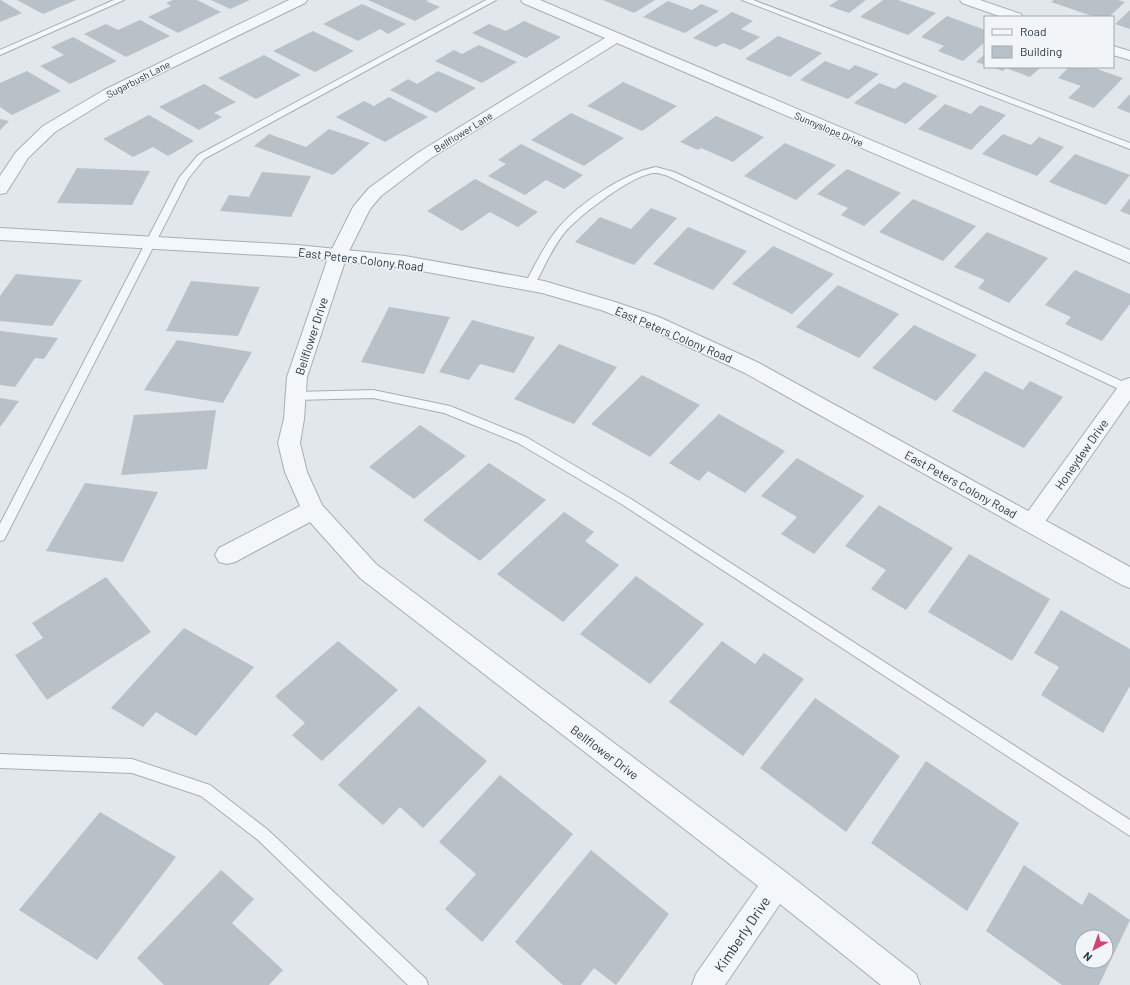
<svg xmlns="http://www.w3.org/2000/svg" width="1130" height="985" font-family="Barlow,sans-serif">
<style>
.building{fill:#b8c1c8;fill-rule:evenodd}
.lines{fill:none;stroke-linecap:round;stroke-linejoin:round}
.service-casing{stroke:#a6afb5;stroke-width:2}
.minor-casing{stroke:#a6afb5;stroke-width:2}
.tertiary-casing{stroke:#a6afb5;stroke-width:2}
.service{fill:#f4f7f9;fill-rule:evenodd}
.minor{fill:#f4f7f9;fill-rule:evenodd}
.tertiary{fill:#f4f7f9;fill-rule:evenodd}
.labels{text-anchor:middle;dominant-baseline:central;stroke-width:3;stroke-linejoin:round;paint-order:stroke}
.far-street-label{font-size:10px;fill:#293743;stroke:#f1f5f8}
.street-label{font-size:12px;fill:#293743;stroke:#f1f5f8}
.near-street-label{font-size:14px;fill:#293743;stroke:#f1f5f8}
</style>
<rect width="100%" height="100%" fill="#e1e7eb"/>
<path class="building" d="M0,0H1L22,13L0,22Z
M17,0H76L43,14Z
M173,0H197L221,12L178,33L148,17L171,6L166,3Z
M211,0H250L230,9Z
M368,0H429L426,1L440,7L415,21Z
M603,0H655L634,13Z
M838,0H866L849,13L829,6Z
M883,0H898L936,13L908,35L860,17Z
M1054,0H1118L1125,2L1109,17H1095L1051,2Z
M668,1L692,10L701,4L719,11L685,33L643,17Z
M362,4L406,24L388,34L380,29L358,41L323,24Z
M1130,10V29L1115,24Z
M732,12L753,21L741,29L760,37L741,50L723,43L716,47L693,38Z
M947,16L985,30V42L963,61L938,51L944,46L921,37Z
M140,20L170,36L126,57L84,34L106,24L118,30Z
M524,21L561,37L526,58L472,33L489,24L506,31Z
M313,31L354,51L315,72L273,51Z
M778,36L822,53L790,77L745,59Z
M73,37L117,61L70,84L40,66L64,55L51,47Z
M479,45L517,62L482,83L435,61L454,50L462,54Z
M985,54V65L976,62Z
M264,55L301,75L256,99L218,78Z
M825,61L849,70L855,65L879,74L848,99L800,80Z
M992,67H1041L1030,77L1006,68L1003,71Z
M1069,67H1091L1123,78L1094,108L1068,98L1081,86L1058,78Z
M27,71L61,91L12,115L0,107V83Z
M438,71L476,88L436,113L390,90L408,79L417,84Z
M623,82L677,106L642,131L587,106Z
M904,82L938,96L906,124L854,103L879,83L895,89Z
M204,84L236,102L214,113L222,117L199,130L159,107Z
M1130,94V113L1117,108Z
M389,97L428,117L385,142L336,117L364,101L374,106Z
M945,104L971,114L980,105L1006,115L971,150L918,129Z
M571,113L624,138L584,166L531,140Z
M149,115L194,141L168,156L153,147L133,157L103,139Z
M716,116L764,137L733,162L701,148L698,150L680,142Z
M0,119L9,121L0,130Z
M329,129L370,143L333,175L254,146L269,134L306,147Z
M1003,134L1031,145L1039,137L1064,147L1037,176L982,154Z
M785,143L836,165L796,200L744,176Z
M521,144L583,175L564,189L546,180L525,195L488,176L506,164L498,160Z
M1075,154L1130,175L1106,205L1049,182Z
M77,168L150,171L132,205L57,203Z
M847,169L901,193L864,226L841,215L848,208L817,194Z
M262,172L311,176L291,217L220,211L229,195L249,197Z
M475,179L538,212L518,227L490,212L462,231L427,211Z
M1130,198V215L1120,211Z
M913,199L976,226L943,261L879,232Z
M651,208L677,218L634,265L575,242L600,217L631,229Z
M688,227L747,251L713,290L653,264Z
M987,232L1048,258L1009,303L978,288L985,280L954,267Z
M773,246L834,274L792,314L732,284Z
M1075,270L1130,294V304L1102,341L1065,324L1071,317L1045,305Z
M16,274L82,280L52,326L0,321V296Z
M191,281L260,287L238,336L166,331Z
M838,285L899,314L859,358L796,327Z
M389,307L450,317L424,374L361,362Z
M472,320L535,337L514,373L480,364L469,380L439,372Z
M914,325L977,355L936,401L872,368Z
M0,331L58,338L44,359L35,358L15,387L0,385Z
M177,340L252,352L223,403L144,390Z
M559,344L617,367L574,424L514,399Z
M985,371L1023,390L1030,381L1063,397L1024,448L952,411Z
M642,375L700,405L650,457L591,424Z
M0,398L19,401L0,427Z
M216,410L207,469L121,475L134,415Z
M719,414L785,451L745,493L708,471L699,481L669,463Z
M420,425L466,456L414,499L369,467Z
M797,458L864,496L814,554L781,534L797,517L761,496Z
M489,463L546,500L480,561L423,520Z
M85,483L158,492L123,562L46,551Z
M879,505L953,548L906,610L871,589L886,570L845,546Z
M564,512L594,532L585,541L619,565L563,622L497,574Z
M969,554L1050,599L1012,661L928,612Z
M636,576L704,624L650,684L580,634Z
M106,577L151,632L47,700L15,655L43,638L32,623Z
M1061,610L1130,649V686L1103,733L1041,695L1059,667L1034,653Z
M184,628L254,667L196,736L156,712L143,727L111,708Z
M338,641L398,690L322,761L292,735L305,723L275,696Z
M722,641L755,664L764,653L804,679L743,756L669,702Z
M815,698L900,756L846,832L760,768Z
M419,706L487,761L423,828L400,807L383,825L338,785Z
M926,761L1019,823L967,911L871,843Z
M500,775L573,834L482,942L445,909L476,874L439,842Z
M100,812L176,857L97,960L19,910Z
M591,850L669,914L616,985L594,968L581,985H563L515,942Z
M1024,865L1082,905L1089,892L1130,920L1099,985H1062L986,931ZM1082,937H1106V961H1082Z
M221,870L254,899L232,923L283,970L269,985H164L137,958Z"/>
<g class="lines">
<g class="service-casing">
<path id="service" d="M114,0H124L0,55V50Z
M486,0H496L204,159L188,179L4,540L0,541V524L179,178L198,155Z
M742,0H753L1130,143V149Z
M656,167L674,172L1130,385V391H1123L668,176C664,175 660,173 656,173C635,172 579,216 565,232C551,249 544,269 533,287H525L524,285C535,266 544,245 559,227C580,203 624,173 656,167Z
M373,390L450,406L526,437L631,499L1130,820V836L623,505L518,443L444,413L373,398L296,400L292,399L290,396L292,393L296,392Z
M0,754L132,759L210,785L268,830L426,979L428,985H408L258,840L201,796L132,773L0,768Z"/>
</g>
<g class="minor-casing">
<path id="minor" d="M289,0H307L305,3L114,96L55,132L28,158L6,193L0,194V176L16,152L43,126L104,90Z
M521,0H540L1130,250V263L617,43L431,158L381,196L370,209L347,255L307,377L304,419L300,443L307,472L322,505L376,564L787,873L916,974L920,985H881L780,904L725,985H692L696,974L758,886L360,578L310,522L235,562L227,564L219,562L215,555L219,548L300,506L285,472L278,443L284,419L287,377L329,255L353,207L369,188L419,152L605,38L523,3Z
M960,0H980L1021,14L1023,17H1002L962,3Z
M1113,46L1130,51V60L1113,55Z
M1130,378V400L1040,529L1032,532L1024,529L1021,523L1024,517L1123,380Z"/>
</g>
<g class="tertiary-casing">
<path id="tertiary" d="M0,228L297,245L405,256L544,281L615,302L659,317L759,363L1130,567V588L1122,585L745,373L645,327L601,310L542,293L405,268L297,257L0,240Z"/>
</g>
<use href="#service" class="service"/>
<use href="#minor" class="minor"/>
<use href="#tertiary" class="tertiary"/>
</g>
<g class="labels">
<g class="far-street-label">
<text transform="translate(138 79) rotate(-27)">Sugarbush Lane</text>
<text transform="translate(829 129) rotate(23)">Sunnyslope Drive</text>
<text transform="translate(463 132) rotate(-32)">Bellflower Lane</text>
</g>
<g class="street-label">
<text transform="translate(361 259) rotate(7)">East Peters Colony Road</text>
<text transform="translate(674 334) rotate(23)">East Peters Colony Road</text>
<text transform="translate(311 336) rotate(-72)">Bellflower Drive</text>
<text transform="translate(1081 454) rotate(-55)">Honeydew Drive</text>
<text transform="translate(961 484) rotate(29)">East Peters Colony Road</text>
<text transform="translate(605 752) rotate(37)">Bellflower Drive</text>
</g>
<g class="near-street-label">
<text transform="translate(742 934) rotate(-56)">Kimberly Drive</text>
</g>
</g>
<rect x="984" y="16" width="130" height="52" fill="#f1f5f8" stroke="#a1a9b0"/>
<rect x="992" y="29" width="20" height="6" fill="#f4f7f9" stroke="#a1a9b0"/>
<text x="1020" y="36" font-size="12" fill="#293743">Road</text>
<rect x="992" y="46" width="20" height="12" fill="#b8c1c8" stroke="#a1a9b0"/>
<text x="1020" y="56" font-size="12" fill="#293743">Building</text>
<g transform="translate(1094 949) rotate(220)"><circle r="19" fill="#f1f5f8" stroke="#a1a9b0"/>
<path d="M0-3L7 15L0 10L-7 15Z" fill="#d44272"/>
<text y="-6" font-size="11" font-weight="bold" text-anchor="middle" fill="#293743">N</text>
</g>
</svg>
